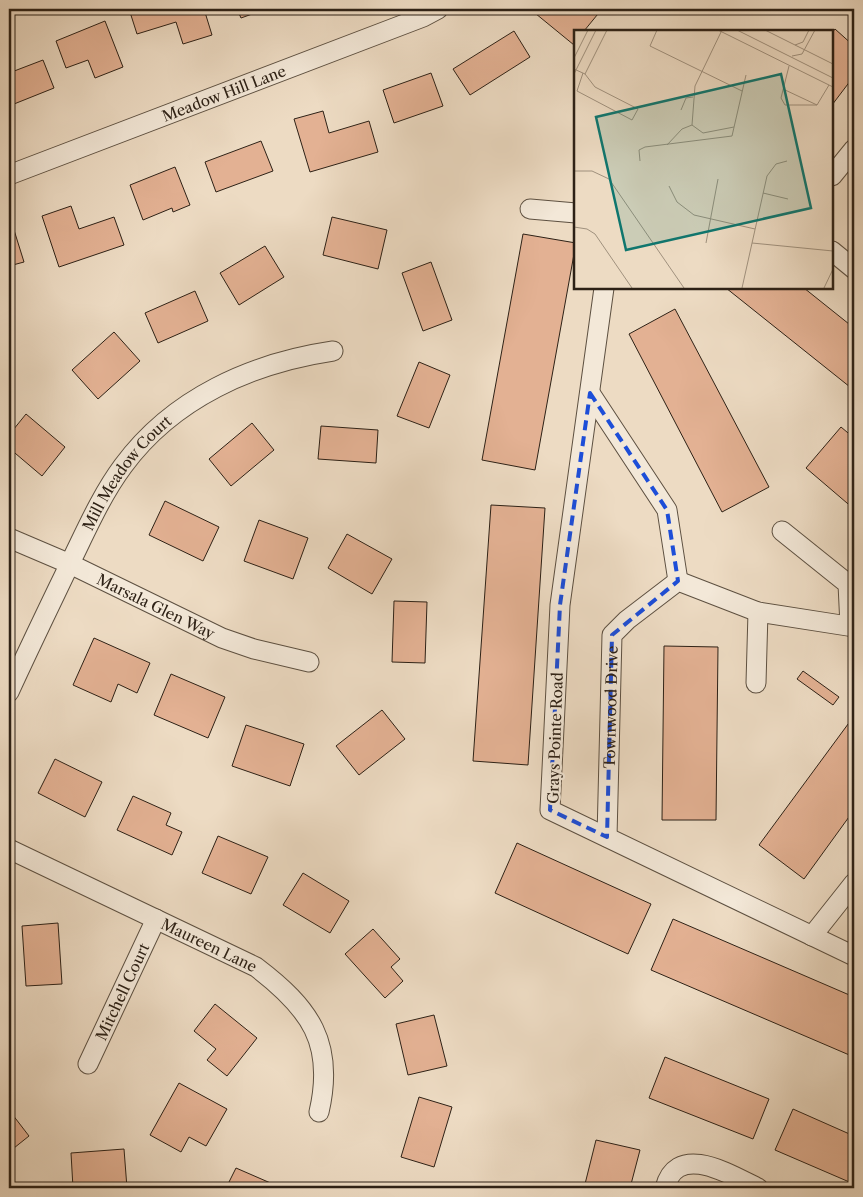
<svg xmlns="http://www.w3.org/2000/svg" width="863" height="1197" font-family="'Libre Caslon Text',serif">
<style>
.building{fill:#e3b193;stroke:#2d2116}
.lines{fill:none;stroke-linecap:round;stroke-linejoin:round}
.minor-casing{stroke:#5d5041;stroke-width:21}
.minor{stroke:#f3e8d8;stroke-width:19}
.marked{fill:none;stroke:#1d4ed8;stroke-width:4;stroke-dasharray:10 6;stroke-linejoin:round}
.labels{text-anchor:middle;dominant-baseline:central;stroke-width:4.5;stroke-linejoin:round;paint-order:stroke}
.street-label{font-size:15px;fill:#2d2116;stroke:#f3e8d8}
.inset-road{fill:none;stroke:#a0917e;stroke-width:1}
.view{fill:#0f766e;fill-opacity:0.15;stroke:#0f766e;stroke-width:2.5}
.inset-edge{fill:none;stroke:#2d2116;stroke-width:2.5}
</style>
<rect width="100%" height="100%" fill="#eddbc3"/>
<filter id="stains"><feTurbulence type="fractalNoise" baseFrequency=".004" numOctaves="4"/><feColorMatrix values="0 0 0 0 .2 0 0 0 0 .09 0 0 0 0 .02 0 0 0 .5 -.17"/></filter>
<radialGradient id="worn" r=".72"><stop offset=".6" stop-color="#630" stop-opacity="0"/><stop offset="1" stop-color="#630" stop-opacity=".3"/></radialGradient>
<path class="building" d="M129,9H204L212,35L183,44L176,22L137,34Z
M237,9H266L241,18Z
M530,9H602L584,31H576L574,45Z
M105,21L123,67L95,78L88,60L66,68L56,41Z
M835,29L854,46V76L832,105V33Z
M514,31L530,57L470,95L453,69Z
M43,60L54,88L9,106V73Z
M431,73L443,106L394,123L383,90Z
M323,111L329,133L369,121L378,152L310,172L294,119Z
M261,141L273,171L216,192L205,162Z
M175,167L190,205L173,212L172,208L143,220L130,185Z
M71,206L79,229L114,217L124,245L59,267L42,216Z
M332,217L387,230L378,269L323,255Z
M14,230L24,262L9,266V231Z
M523,234L576,243L535,470L482,460Z
M265,246L284,277L239,305L220,273Z
M431,262L452,320L423,331L402,273Z
M726,288H804L854,328V383L850,387Z
M195,291L208,321L158,343L145,313Z
M675,309L769,487L722,512L629,334Z
M114,332L140,361L98,399L72,370Z
M419,362L450,375L429,428L397,416Z
M26,414L65,447L42,476L9,448V435Z
M252,423L274,450L231,486L209,459Z
M321,426L378,430L376,463L318,459Z
M841,427L854,438V509L806,468Z
M165,501L219,527L203,561L149,535Z
M491,505L545,508L528,765L473,761Z
M259,520L308,538L293,579L244,561Z
M347,534L392,559L372,594L328,568Z
M394,601L427,602L425,663L392,662Z
M94,638L150,663L137,693L118,684L111,702L73,685Z
M664,646L718,647L716,820H662Z
M803,671L839,697L833,705L797,679Z
M171,674L225,697L208,738L154,715Z
M382,710L405,739L359,775L336,746Z
M854,716V810L804,879L759,845Z
M246,725L304,744L290,786L232,766Z
M55,759L102,782L85,817L38,793Z
M133,796L171,813L166,825L182,832L172,855L117,830Z
M218,836L268,857L251,894L202,873Z
M517,843L651,904L628,954L495,893Z
M303,873L349,901L330,933L283,905Z
M673,919L854,997V1057L651,970Z
M58,923L62,984L26,986L22,926Z
M373,929L400,959L391,967L403,981L385,998L345,954Z
M9,999L13,1000L9,1020Z
M215,1004L257,1038L227,1076L207,1060L216,1049L194,1031Z
M434,1015L447,1066L408,1075L396,1024Z
M665,1057L769,1099L753,1139L649,1098Z
M179,1083L227,1109L206,1146L189,1137L181,1152L150,1135Z
M419,1097L452,1107L434,1167L401,1157Z
M793,1109L854,1136V1184L775,1150Z
M9,1110L29,1136L9,1152Z
M596,1140L640,1150L630,1188H584Z
M124,1149L127,1188H106V1186L73,1188L71,1153Z
M236,1168L282,1188H226Z"/>
<g class="lines">
<g class="minor-casing">
<g id="minor">
<path id="s1" d="M9,175L423,17L438,9"/>
<path d="M832,176L854,149"/>
<path d="M530,209L576,213"/>
<path d="M832,251L854,269"/>
<path d="M604,288L560,605L550,810L854,956"/>
<path d="M590,393L667,510L678,581"/>
<path d="M782,531L848,584L850,626"/>
<path id="s2" d="M9,538L70,564L222,638L254,649L309,662"/>
<path d="M756,683L758,612"/>
<path id="s3" d="M9,692C30,646 52,601 74,555C89,524 103,493 123,466C173,398 252,363 333,351"/>
<path id="s4" d="M607,837L612,635L627,620L678,581L758,612L854,627"/>
<path id="s5" d="M9,849L256,967C310,1008 335,1043 319,1112"/>
<path d="M812,936L854,883"/>
<path id="s6" d="M88,1064L156,919"/>
<path d="M665,1188C677,1141 731,1175 758,1188"/>
</g>
</g>
<use href="#minor" class="minor"/>
</g>
<path class="marked" d="M590,393L667,510L678,581L612,635L607,837L550,810L560,605Z"/>
<g class="labels">
<g class="street-label">
<text stroke="none"><textPath href="#s1" startOffset="230">Meadow Hill Lane</textPath></text>
<text stroke="none"><textPath href="#s3" startOffset="250">Mill Meadow Court</textPath></text>
<text stroke="none"><textPath href="#s2" startOffset="162">Marsala Glen Way</textPath></text>
<text stroke="none"><textPath href="#s4" startOffset="130">Townwood Drive</textPath></text>
<text transform="translate(555 738) rotate(-88)">Grays Pointe Road</text>
<text stroke="none"><textPath href="#s5" startOffset="222">Maureen Lane</textPath></text>
<text stroke="none"><textPath href="#s6" startOffset="80">Mitchell Court</textPath></text>
</g>
</g>
<g transform="translate(574 30)">
<rect width="259" height="259" fill="#eddbc3"/>
<path class="inset-road" d="M83,0L76,16L168,61M144,0L259,57M148,0L121,56L118,95L129,103L160,97M163,0L259,48M191,0L259,34M221,15L229,12L235,0M218,26L228,24L241,0M0,28L14,0M215,36L207,68L211,75H243L255,55M0,39L11,44L21,57L64,79L58,90L3,61L9,43M0,44L22,0M11,44L33,0M209,59L243,75M107,80L112,68L119,67M93,115L108,99L118,95M66,131L65,120L71,117L158,106L172,45M0,141H18L35,149L110,258M95,156L103,172L120,185L181,199M189,163L214,169M0,197L13,199L21,204L58,258M132,213L144,149M178,213L259,221M168,258L193,146L202,134L213,131M250,258L259,239"/>
<path class="view" d="M207,44L237,178L52,220L22,87Z"/>
<rect width="259" height="259" class="inset-edge"/>
</g>
<rect width="863" height="1197" fill="none" stroke="#eddbc3" stroke-width="30"/>
<rect x="10" y="10" width="843" height="1177" fill="none" stroke="#2d2116" stroke-width="2.5"/>
<rect x="15" y="15" width="833" height="1167" fill="none" stroke="#2d2116"/>
<rect width="100%" height="100%" filter="url(#stains)"/>
<rect width="100%" height="100%" fill="url(#worn)"/>
</svg>
